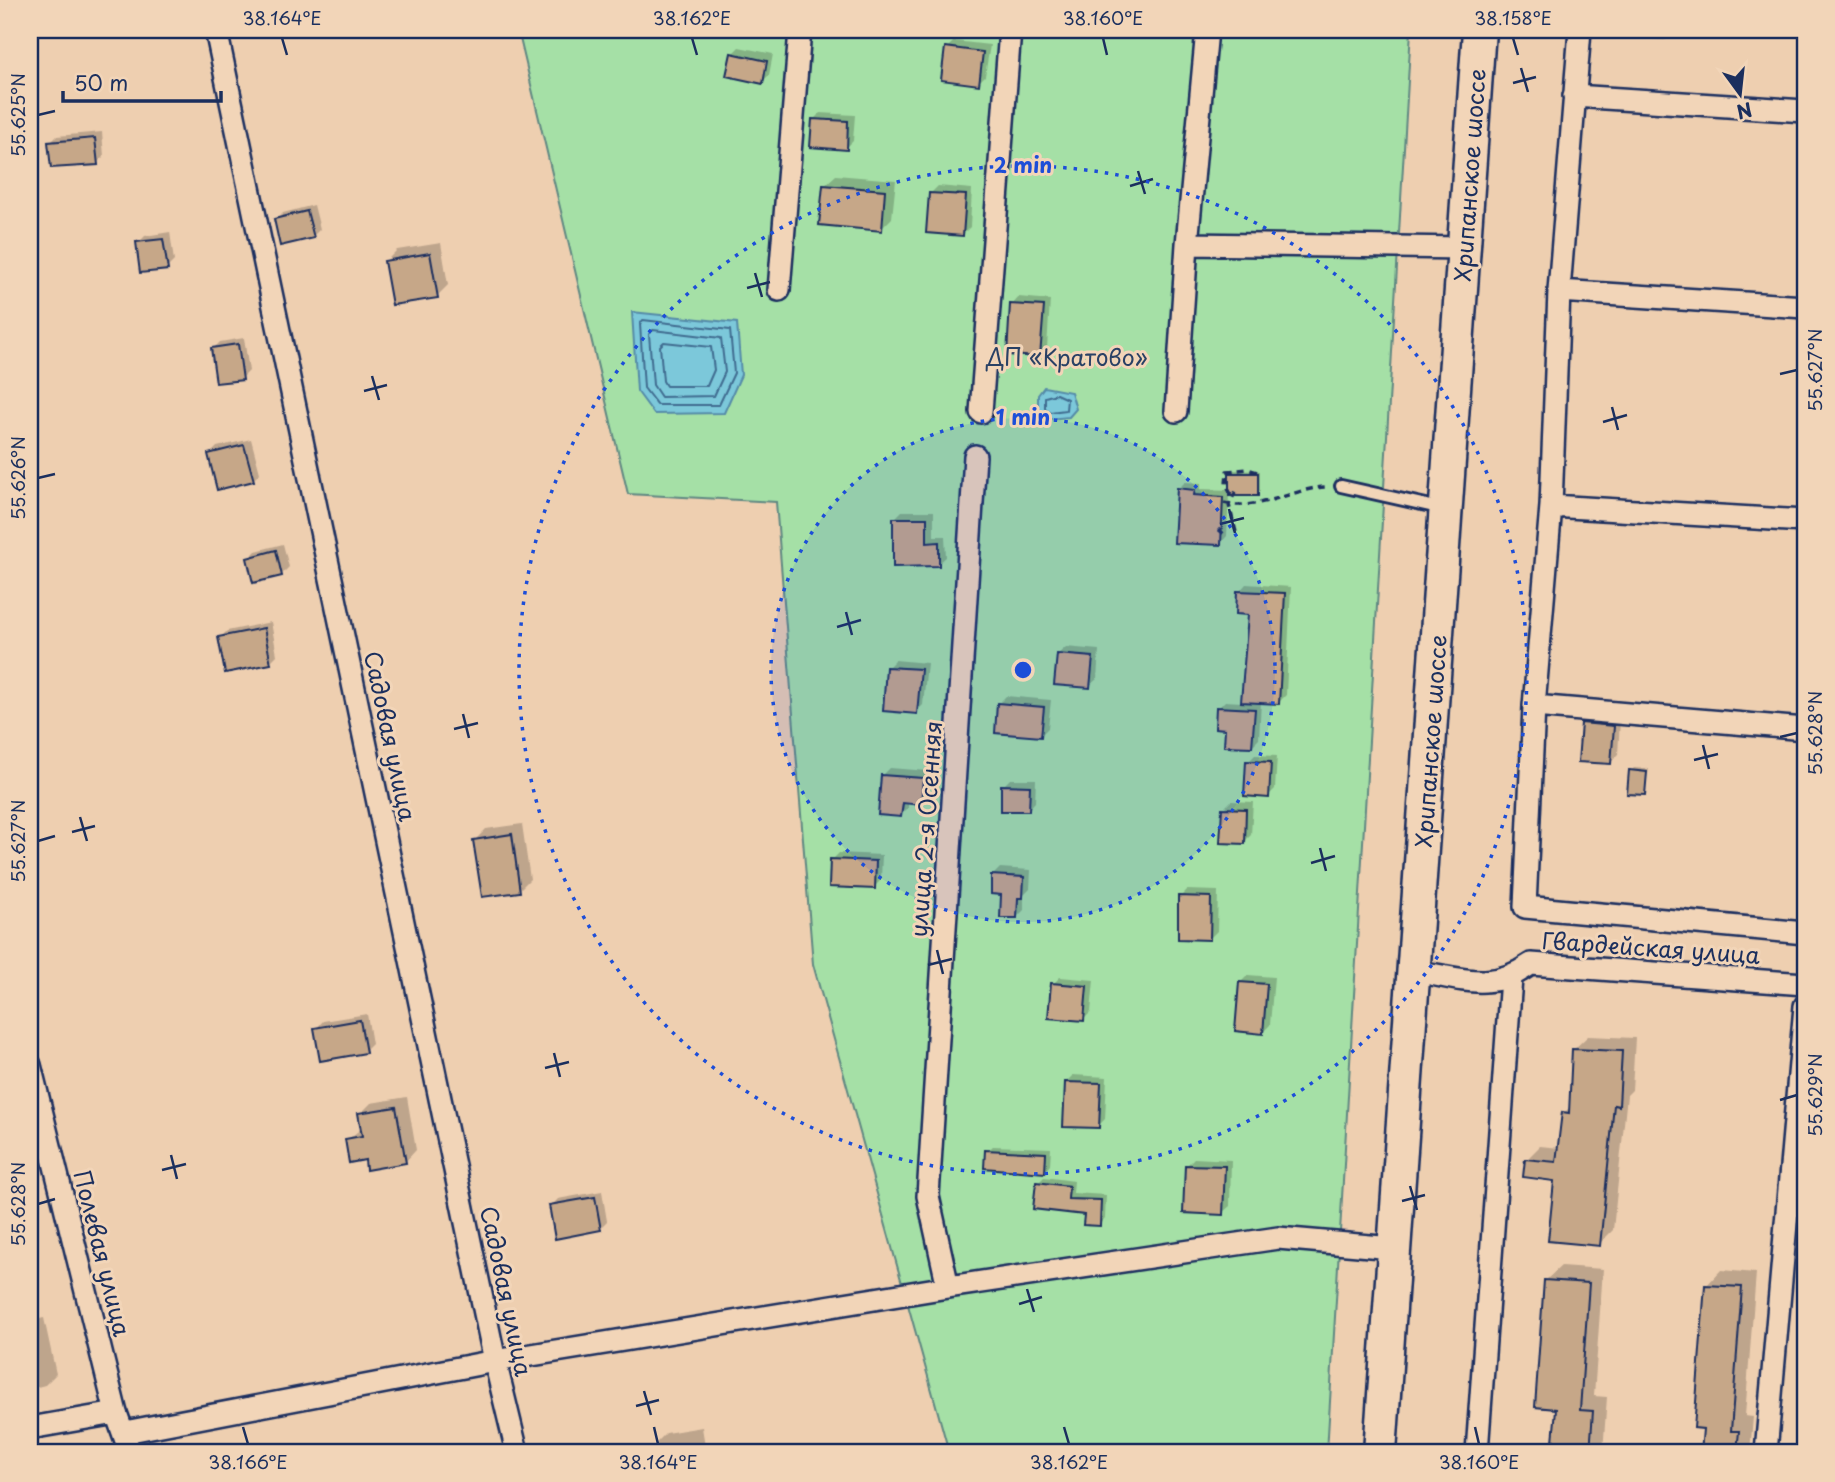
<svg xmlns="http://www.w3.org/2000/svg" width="1835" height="1482" font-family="'Playpen Sans',sans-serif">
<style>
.green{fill:#a5e0a6;stroke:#608882;stroke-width:2}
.water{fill:#7bc8da;stroke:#558ba8;stroke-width:2}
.shadow{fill:#0003}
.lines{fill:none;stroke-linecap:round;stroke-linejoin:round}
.shore{stroke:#416c90;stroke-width:2}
.building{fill:#c6a788;stroke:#1b2f5e;stroke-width:2}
.lane-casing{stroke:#1b2f5e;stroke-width:16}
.street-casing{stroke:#1b2f5e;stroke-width:26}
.secondary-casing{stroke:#1b2f5e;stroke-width:37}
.path{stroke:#1b2f5e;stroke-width:3.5;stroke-dasharray:7 5;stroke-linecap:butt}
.lane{stroke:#f2d5b8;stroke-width:10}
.street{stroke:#f2d5b8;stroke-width:21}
.secondary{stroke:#f2d5b8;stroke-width:32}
.ticks{fill:none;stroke:#1b2f5e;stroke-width:2.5}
.ring{fill:none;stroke:#1d4ed8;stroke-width:3.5;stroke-dasharray:3.5 7}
.labels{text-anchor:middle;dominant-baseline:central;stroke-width:6;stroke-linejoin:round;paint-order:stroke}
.street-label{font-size:23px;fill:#1b2f5e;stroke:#f2d5b8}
.park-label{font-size:23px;fill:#294165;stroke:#f2d5b8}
.centre{fill:#1d4ed8;stroke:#f2d5b8;stroke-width:3.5}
.ring-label{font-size:21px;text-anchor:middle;font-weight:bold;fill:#1d4ed8;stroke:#f2d5b8;stroke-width:6;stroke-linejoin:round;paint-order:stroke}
.neatline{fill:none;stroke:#1b2f5e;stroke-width:2.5}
.ticks-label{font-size:18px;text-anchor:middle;fill:#1b2f5e}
</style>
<rect width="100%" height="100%" fill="#eecfb0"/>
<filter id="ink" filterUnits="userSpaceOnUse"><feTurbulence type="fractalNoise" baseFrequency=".0143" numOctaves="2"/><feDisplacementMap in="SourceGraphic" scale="14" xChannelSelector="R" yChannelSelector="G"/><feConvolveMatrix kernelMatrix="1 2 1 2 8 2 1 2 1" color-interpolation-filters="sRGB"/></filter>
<g filter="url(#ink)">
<path class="green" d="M518,30H1411L1327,1452H949L813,964L776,502L628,494Z"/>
<path class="water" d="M632,312L737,323L741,375L724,413L654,414L637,391Z
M1044,387L1071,392L1076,409L1069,417L1049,419L1038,414V395Z"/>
<path class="shadow" d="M1630,30H1672L1665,40L1629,37Z
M954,41L990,45L985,76L978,83L947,48Z
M739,47L773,54L769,75L762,82L732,54Z
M820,113L855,115L853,141L846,148L813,120Z
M102,132L104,156L97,163L50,143L57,136Z
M836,175L896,180L892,218L881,229L824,186Z
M938,186L972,189L970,227L963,234L930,194Z
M314,205L320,229L313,236L276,220L283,213Z
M170,232L174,261L167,268L138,243L145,236Z
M441,243L448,285L437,296L386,261L397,250Z
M1019,297L1050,300L1047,348L1040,355L1012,305Z
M244,338L249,371L242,378L213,349L220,342Z
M251,439L260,473L253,480L210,454L217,447Z
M1234,470L1260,471V491L1257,494H1229L1227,536L1220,544L1178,489L1185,482L1201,483V489L1231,490V473Z
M902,511H934V536H945L946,557L938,564L895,518Z
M283,544L289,567L282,574L254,581L249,558L256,551Z
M1246,584L1291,587L1286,695L1279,702L1261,701L1259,739L1252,746L1227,727L1218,708L1225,701L1242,702L1250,613L1239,592Z
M271,622L277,655L270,662L220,638L227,631Z
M1066,647L1099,650L1097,679L1089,686L1058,654Z
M895,660L927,663L923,705L916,712L888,667Z
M1006,696L1051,700L1048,728L1041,735L999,703Z
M1590,717L1620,719L1618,755L1611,762L1583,724Z
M1255,755L1277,756L1275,789L1268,796L1248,762Z
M890,768L929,771L927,796L920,803L908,802V808L901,815L883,775Z
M1634,768L1649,769L1644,793L1631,771Z
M1010,779H1036L1035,802L1028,810L1003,786Z
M1231,801L1253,802L1251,835L1244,842L1224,808Z
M522,824L530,879L519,890L475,840L486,829Z
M839,853L882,855L881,880L874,887L832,860Z
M1000,868L1031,870L1030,889L1024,895V910L1017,917L993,875Z
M1187,890L1218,891L1217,931L1210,938L1180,897Z
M1248,975L1274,977L1270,1025L1263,1032L1241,982Z
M1060,977L1094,980L1091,1012L1084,1019L1053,984Z
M367,1014L372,1044L365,1051L316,1029L323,1021Z
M1588,1036L1635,1038L1632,1090L1627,1095L1613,1230L1599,1244L1556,1179L1526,1160L1540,1146L1560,1148L1564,1113L1571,1106L1574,1049Z
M1073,1075L1107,1077L1105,1119L1098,1126L1066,1082Z
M407,1097L416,1150L405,1162L366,1158L347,1140L362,1128L360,1114L371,1103Z
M993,1146L1051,1148L1050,1165L1045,1171L987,1151Z
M1194,1158L1231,1160L1230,1206L1222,1213L1187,1165Z
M1044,1177L1074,1181L1073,1193L1106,1195L1105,1218L1100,1224L1038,1183Z
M602,1191L607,1221L600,1228L551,1206L558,1199Z
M1561,1266L1603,1269L1594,1396L1607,1397L1603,1452H1554L1557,1407L1546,1280Z
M1721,1270L1756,1273L1745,1416L1753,1417L1750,1452H1703L1707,1285Z
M44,1318L56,1374L45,1385L30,1389V1321Z
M702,1427L706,1452H656L655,1444L666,1433Z"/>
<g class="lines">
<path class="shore" d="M643,320L730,330L734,373L719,405H657L644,388L640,324Z
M653,330L721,338L725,372L714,396L661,397L653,385L649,334Z
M664,342L711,347L714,370L707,386H666L663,381L660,346Z
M1056,394L1067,399L1066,410L1050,412L1045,408V397Z"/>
</g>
<path class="building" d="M945,47L983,52L979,85L941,80Z
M731,53L767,61L763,84L726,76Z
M812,119L848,121L847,150L810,147Z
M95,138L98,165L51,168L48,142Z
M823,185L885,190L882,231L819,225Z
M929,193L966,195L963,236L926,233Z
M307,211L314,238L280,246L274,219Z
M163,239L168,270L140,273L136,242Z
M430,253L438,298L392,305L384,261Z
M1010,304L1044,306L1040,357L1007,355Z
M238,344L243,380L216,383L211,348Z
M244,445L254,481L217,490L208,454Z
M1229,473H1258V496H1229Z
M1177,488L1195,490L1194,495L1223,497L1221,545L1174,543Z
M893,518H927V543L939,542V566L893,567Z
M276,550L282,576L253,583L247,558Z
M1237,591L1285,593L1279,704L1241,702L1248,615L1236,614Z
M264,628L271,664L225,673L218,637Z
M1057,654L1093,657L1090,688L1054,685Z
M886,667L921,669L917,714L883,711Z
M997,703L1044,707L1041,737L995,733Z
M1216,707L1255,709L1252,747L1224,746L1225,729L1215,728Z
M1581,723L1614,726L1611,764L1578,762Z
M1246,761L1271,762L1269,798L1244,796Z
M1629,770L1647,772L1645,795L1627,794Z
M881,775L923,778L921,805L903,803L901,817L878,815Z
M1001,785L1030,786L1029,811H1001Z
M1222,808L1246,809L1245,844L1220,843Z
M512,834L520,892L482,897L473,840Z
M830,859L876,861L875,889L829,887Z
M991,875L1024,877L1023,898H1018L1017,918H1000L1001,895L991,894Z
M1178,896L1211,897L1210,940L1178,939Z
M1239,982L1267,984L1263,1034L1235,1031Z
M1051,983L1087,986L1084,1021L1048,1018Z
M360,1020L366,1053L320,1061L314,1028Z
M1572,1049L1622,1051L1619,1106L1614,1105L1600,1246L1548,1241L1554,1181L1523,1177L1525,1159L1556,1162L1562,1112L1569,1113Z
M1065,1082L1101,1083L1099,1128L1063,1127Z
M396,1107L406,1163L366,1170L365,1160L349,1163L345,1139L362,1136L358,1113Z
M985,1150L1046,1153L1045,1173L984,1168Z
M1185,1165L1225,1166L1223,1215L1183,1213Z
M1036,1182L1069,1186L1068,1199L1101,1200L1100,1226L1083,1225L1084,1215L1033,1209Z
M595,1197L601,1230L555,1239L549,1205Z
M1544,1280L1589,1283L1580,1410L1593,1411L1590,1452H1552L1556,1409L1535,1407Z
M1705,1285L1742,1287L1731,1431H1739L1737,1452H1701L1703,1429L1694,1428Z"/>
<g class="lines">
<g class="lane-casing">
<path id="lane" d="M1341,486L1444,509"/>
</g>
<g class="street-casing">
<path id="street" d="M216,30L495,1361L517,1452
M1580,30L1559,291L1551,506L1534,706L1525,907L1805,933
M1574,96L1805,111
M1187,244L1464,248
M779,290L800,30
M1559,291L1805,307
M1176,411L1187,244L1207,30
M981,412L1010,30
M1551,506L1805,521
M1534,706L1805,729
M1414,971C1460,978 1490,993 1531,964L1805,984
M30,1065L116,1413L130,1452
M948,1287L928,1196L975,456
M30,1428L116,1413
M125,1432L495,1361L948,1287L1278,1238L1393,1248
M1477,1452L1511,978
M1766,1452L1805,1006"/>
</g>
<g class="secondary-casing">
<path id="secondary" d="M1380,1452L1479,30"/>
</g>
<path class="path" d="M1231,494L1226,485L1227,471L1248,469L1257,472
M1224,503C1257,512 1292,489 1325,487
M1218,529L1224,534
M1236,532L1229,505L1237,489"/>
<use href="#lane" class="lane"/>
<use href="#street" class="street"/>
<use href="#secondary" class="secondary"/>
</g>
</g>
<path class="ticks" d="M282,38L287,55M692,38L697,55M1103,38L1107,55M1513,38L1518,55M1521,68L1528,92M1513,83L1536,77M38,115L55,111M1138,171L1145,194M1130,186L1153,179M755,273L762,297M747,288L770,282M1780,374L1797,370M372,376L379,400M364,391L387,385M1612,407L1618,430M1603,422L1627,415M38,478L55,474M1229,509L1235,533M1220,524L1244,518M846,612L852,635M837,627L861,620M463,714L469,738M454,729L478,723M1780,737L1797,733M1703,745L1709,769M1694,760L1718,754M80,817L87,841M72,832L95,826M38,841L55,836M1320,848L1326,871M1311,863L1335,856M937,950L943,974M928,965L952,959M554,1053L560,1077M545,1068L569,1062M1780,1100L1797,1095M171,1155L177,1179M162,1170L186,1164M1410,1186L1417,1210M1402,1201L1425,1195M38,1204L55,1199M1027,1289L1034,1312M1019,1304L1042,1297M644,1391L651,1415M636,1406L659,1400M243,1427L248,1444M654,1427L658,1444M1064,1427L1069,1444M1475,1427L1479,1444"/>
<circle cx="1023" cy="670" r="252" fill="#1d4ed8" fill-opacity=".12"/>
<g class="ring">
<circle cx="1023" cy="670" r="252"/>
<circle cx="1023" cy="670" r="504"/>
</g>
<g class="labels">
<g class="street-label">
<text transform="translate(1469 175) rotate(-86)">Хрипанское шоссе</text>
<text transform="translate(391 736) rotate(78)">Садовая улица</text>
<text transform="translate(1430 741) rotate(-86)">Хрипанское шоссе</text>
<text transform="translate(925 829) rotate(-86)">улица 2-я Осенняя</text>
<text transform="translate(1651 947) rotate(4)">Гвардейская улица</text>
<text transform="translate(103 1253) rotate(76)">Полевая улица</text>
<text transform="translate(507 1291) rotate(78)">Садовая улица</text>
</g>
<g class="park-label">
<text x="1067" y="356">ДП «Кратово»</text>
</g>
</g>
<circle cx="1023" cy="670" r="10" class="centre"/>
<g class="ring-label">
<text x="1023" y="173">2 min</text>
<text x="1023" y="425">1 min</text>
</g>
<rect width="1835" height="1482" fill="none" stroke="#f2d5b8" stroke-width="77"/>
<g transform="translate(1740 94) rotate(165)" stroke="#f2d5b8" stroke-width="5" paint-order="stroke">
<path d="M0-5L12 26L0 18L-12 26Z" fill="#1b2f5e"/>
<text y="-10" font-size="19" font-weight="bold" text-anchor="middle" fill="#1b2f5e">N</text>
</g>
<path d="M63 91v10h158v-10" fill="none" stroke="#1b2f5e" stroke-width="3.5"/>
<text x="74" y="91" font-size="21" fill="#1b2f5e" stroke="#f2d5b8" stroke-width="5" paint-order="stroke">50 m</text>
<rect x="38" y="38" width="1759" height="1406" class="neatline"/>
<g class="ticks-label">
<text x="282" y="25">38.164°E</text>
<text x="692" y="25">38.162°E</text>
<text x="1103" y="25">38.160°E</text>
<text x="1513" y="25">38.158°E</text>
<text transform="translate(19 115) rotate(-90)" y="6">55.625°N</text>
<text transform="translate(1816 370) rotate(-90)" y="6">55.627°N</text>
<text transform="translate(19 478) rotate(-90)" y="6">55.626°N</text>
<text transform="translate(1816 733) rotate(-90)" y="6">55.628°N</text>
<text transform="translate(19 841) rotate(-90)" y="6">55.627°N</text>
<text transform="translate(1816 1095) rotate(-90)" y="6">55.629°N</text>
<text transform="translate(19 1204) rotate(-90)" y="6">55.628°N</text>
<text x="248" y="1469">38.166°E</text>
<text x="658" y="1469">38.164°E</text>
<text x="1069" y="1469">38.162°E</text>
<text x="1479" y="1469">38.160°E</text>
</g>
</svg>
